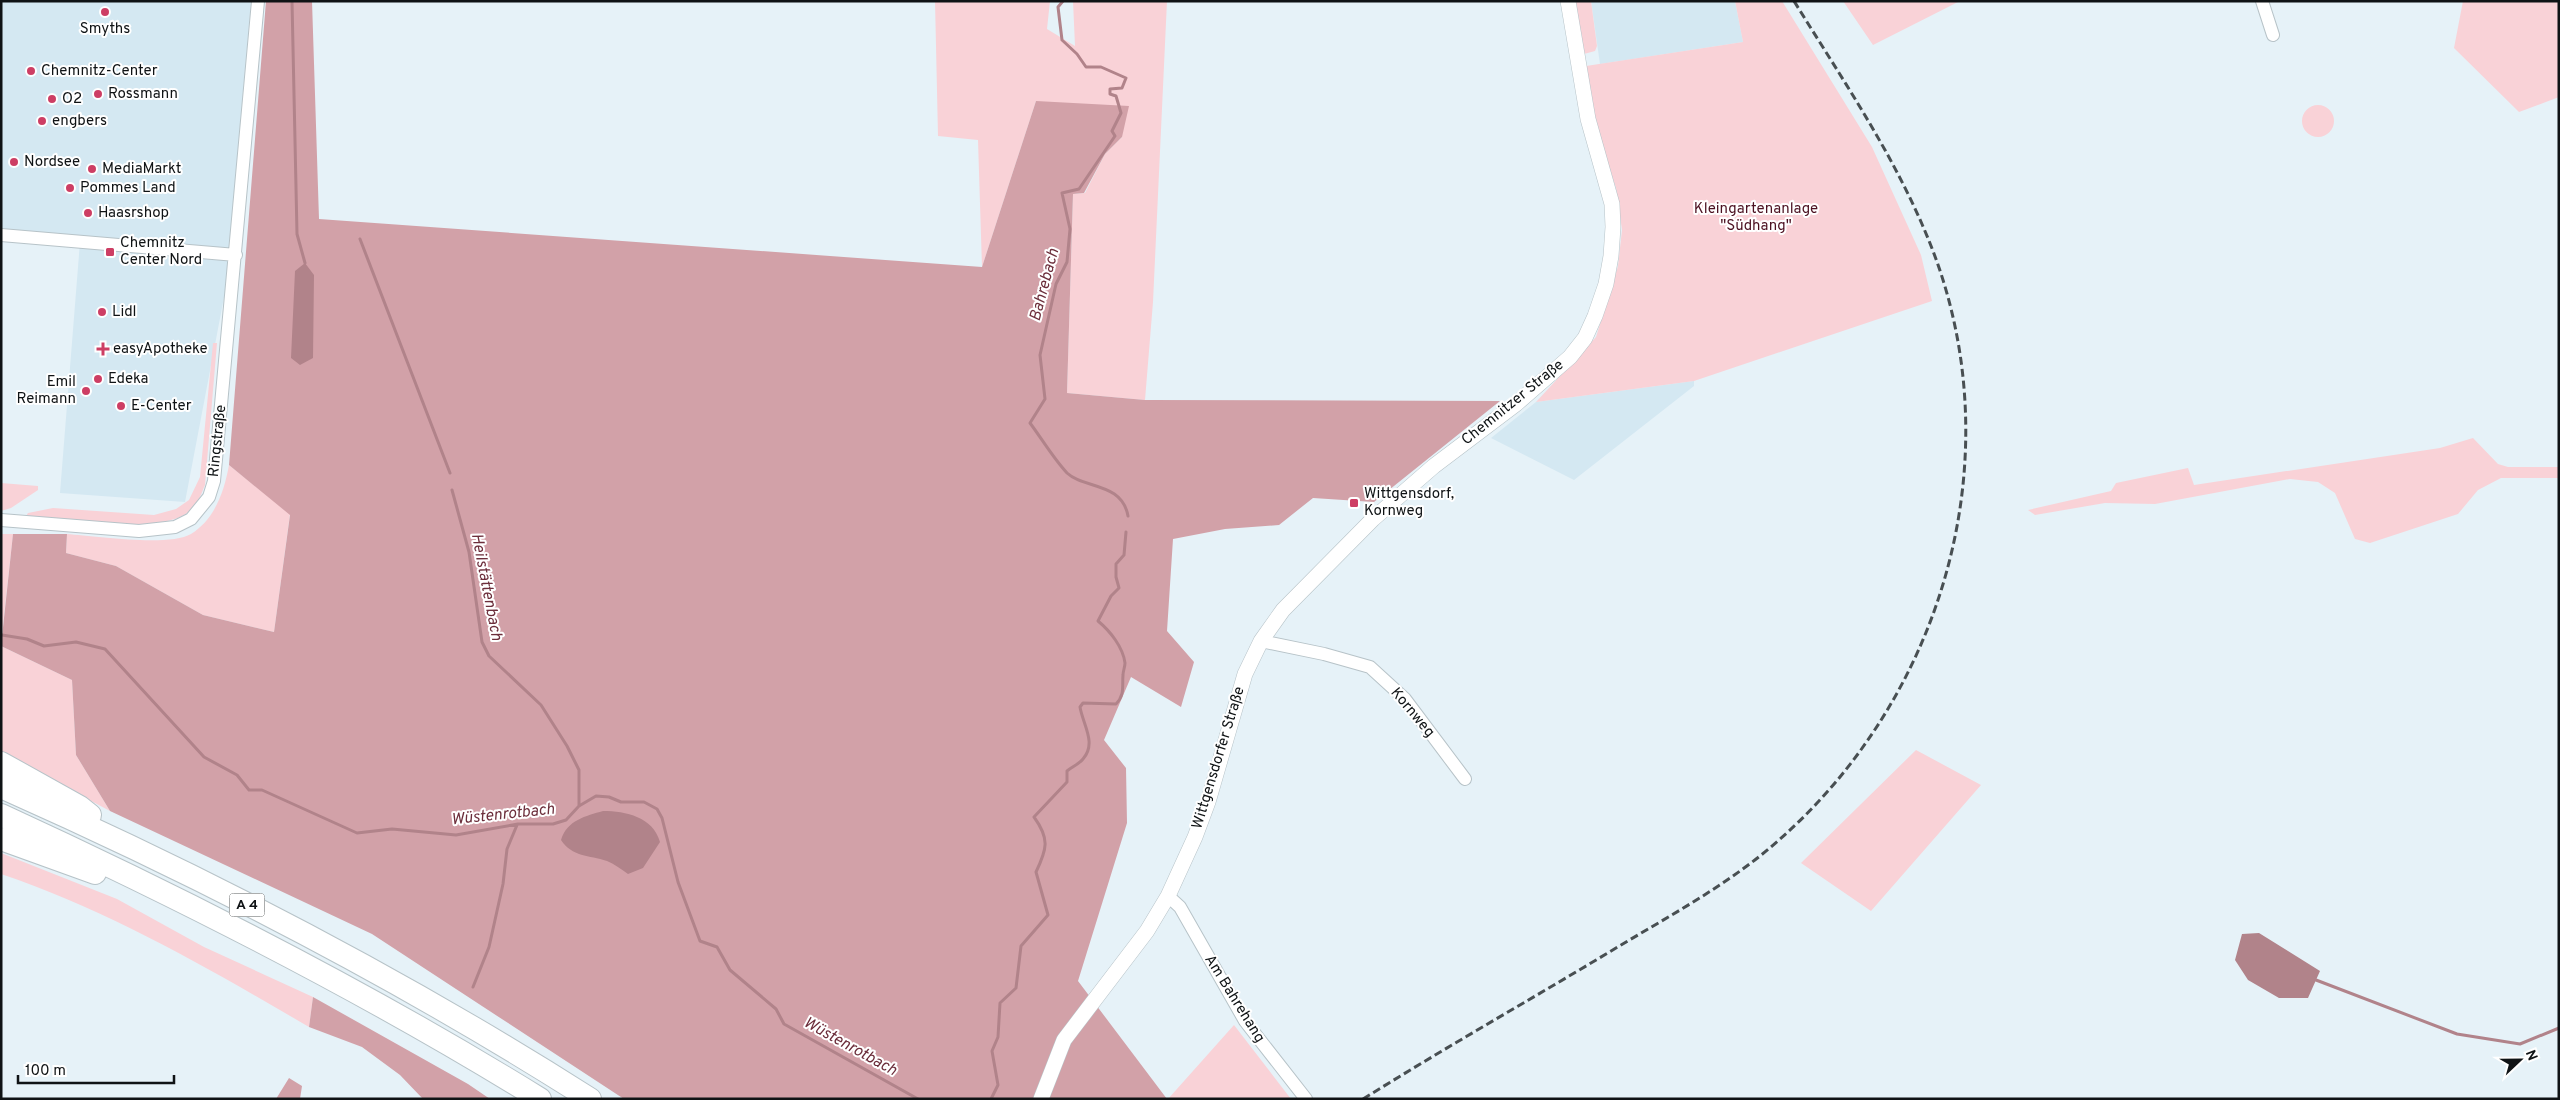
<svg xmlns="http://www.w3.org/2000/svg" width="2560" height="1100" font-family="Overpass,sans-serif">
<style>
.built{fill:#d4e8f2}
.green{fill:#f9d2d7}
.forest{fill:#d2a1a8}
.water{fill:#b1838a}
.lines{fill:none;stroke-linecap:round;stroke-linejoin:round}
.stream{stroke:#b1838a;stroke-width:3}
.minor-casing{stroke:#b7c3c8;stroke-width:14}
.tertiary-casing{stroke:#b7c3c8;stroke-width:16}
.motorway-casing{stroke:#b7c3c8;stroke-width:24}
.minor{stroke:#fff;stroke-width:12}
.tertiary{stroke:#fff;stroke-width:15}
.motorway{stroke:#fff;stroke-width:22}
.rail{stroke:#484f52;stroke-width:3;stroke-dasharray:8 4;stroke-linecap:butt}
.poi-dot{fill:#cd3e64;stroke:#fff;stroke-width:2}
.labels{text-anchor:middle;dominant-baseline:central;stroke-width:4;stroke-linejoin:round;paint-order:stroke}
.shield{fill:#fff;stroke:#575a5b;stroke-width:1}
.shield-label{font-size:14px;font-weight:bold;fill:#0f1315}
.poi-label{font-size:15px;fill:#0f1315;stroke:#fff;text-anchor:start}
.park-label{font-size:15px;fill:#4c1121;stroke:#fff}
.street-label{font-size:15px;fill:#0f1315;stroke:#fff}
.water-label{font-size:16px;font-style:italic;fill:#6c2e3b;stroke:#fff}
</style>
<rect width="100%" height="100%" fill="#e6f2f8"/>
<path class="built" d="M1,1H251L225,292L185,502L60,493L80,242L1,234Z
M1591,1H1735L1743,42L1600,64Z
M1694,381V386L1574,480L1491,438L1536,402Z"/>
<path class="green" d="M935,1H1050L1047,29L1075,46L1073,1H1167L1153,302L1145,400L1067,393L1073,194L1085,193L1105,154L1122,137L1036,101L982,267L978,140L938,136Z
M1573,1H1591L1597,46L1595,51L1584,54Z
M1735,1H1782L1872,147L1921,255L1932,301L1694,381L1536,402L1596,337L1618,266L1622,230L1616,188L1595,125L1586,66L1743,42Z
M1843,1H1960L1873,45Z
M2463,1H2559V97L2519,112L2454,48Z
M2302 121a16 16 0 1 1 32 0a16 16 0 1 1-32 0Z
M213,343H217L205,485C201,494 198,505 190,511C160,536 64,519 26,516L28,513L53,508L154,515L176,509L189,500L200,477Z
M2473,438L2498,464L2508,467H2559V478H2501L2478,490L2458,514L2370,543L2355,539L2335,493L2318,482L2290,479L2155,504L2105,503L2035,515L2028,510L2111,491L2116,483L2188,468L2194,485L2440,448Z
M229,465L290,514L274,632L203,615L116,566L66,553L67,534C94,536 169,547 191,534C215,519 224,492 229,465Z
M1,483L38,486V490L11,508L1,511Z
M1,534H13L1,643Z
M1,646L72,680L76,755L110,811L1,753Z
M1916,750L1981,785L1871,911L1801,863Z
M1,853L117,899L204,947L313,997L309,1027C210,969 110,911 1,874Z
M1234,1025L1291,1099H1168Z"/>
<path class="forest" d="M266,1H312L319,219L982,267L1036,101L1129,106L1122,137L1105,154L1084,193L1073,194L1067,393L1145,400L1500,401L1374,502L1313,498L1279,525L1225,529L1173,539L1167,631L1194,662L1181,707L1131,677L1104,740L1126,768L1127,823L1078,981L1167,1099H624L372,934L110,811L76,755L72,680L1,646L13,534H67L66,553L116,566L203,615L274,632L290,515L229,465Z
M313,997L468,1084L490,1099H423L400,1075L362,1047L309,1027Z
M289,1078L302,1086L300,1099H276Z"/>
<path class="water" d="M305,263L314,275L313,358L300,365L291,358L295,271Z
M603,811C626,811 653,817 660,842L643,868L628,874C621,869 614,864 607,861C589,855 572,857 561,840C567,820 586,816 603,811Z
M2259,933L2320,971L2308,998H2279L2248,980L2235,960L2242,934Z"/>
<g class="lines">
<path class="stream" d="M292,1L297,234L305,263
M1063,1L1058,7L1062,40L1077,54L1086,67H1101L1126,78L1122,88L1110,89V94L1116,96L1121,113L1112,131L1115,136L1079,189L1062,193L1070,229L1067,262L1056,284L1040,355L1045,399L1030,423C1042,439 1053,458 1067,473C1084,489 1122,482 1128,516
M360,239L450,473
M452,490L469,552L482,642L489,656L541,705L567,746L579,770V806
M2,635L27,639L44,646L76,642L105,649L204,757L237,775L249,790H262L357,833L392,829L456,835L518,824H553L566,820L579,806L596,796L609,797L621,802H644L657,809L662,818L678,882L700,941L717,947L730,970L776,1009L784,1024L918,1099
M2316,980L2457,1034L2520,1044L2559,1028
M473,987L489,947L503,884L507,849L517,825
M991,1099L998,1085L992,1051L998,1037L1000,1003L1016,988L1021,946L1048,915L1036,872C1047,849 1050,839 1034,817L1067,782V771C1072,767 1079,764 1083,759C1097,743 1083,725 1080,707L1083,703L1116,704C1125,695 1122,686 1123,675C1123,671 1125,667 1125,663C1123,647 1110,631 1098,621L1111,596L1119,588L1116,577V564L1124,555L1126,532"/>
<g class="minor-casing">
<path id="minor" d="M2262,1L2273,35
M1,235L236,255
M1,520L139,531L175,527L191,519L209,497L214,481L258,1
M1261,641L1324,654L1370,667L1405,699L1465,779
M1168,896L1180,907L1245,1021L1306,1099"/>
</g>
<g class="tertiary-casing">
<path id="tertiary" d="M1041,1099L1064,1040L1147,931L1168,896L1195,837L1208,802L1245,674L1261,641L1283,610L1373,519L1434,466L1516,404L1570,357L1585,338L1595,316L1606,284L1611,256L1613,227L1612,204L1588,119L1568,1"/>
</g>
<g class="motorway-casing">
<path id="motorway" d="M1,763L80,807L90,815
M1,787C204,877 403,980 590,1099
M1,815C186,900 367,992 540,1099
M1,839L95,873"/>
</g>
<use href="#minor" class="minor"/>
<use href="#tertiary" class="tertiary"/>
<use href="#motorway" class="motorway"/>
<path class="rail" d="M1363,1099C1448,1046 1535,997 1621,945C1668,917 1717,890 1760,856C1938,713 2015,467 1933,251C1899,162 1844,82 1794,1"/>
</g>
<g class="poi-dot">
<circle cx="105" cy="12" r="5"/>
<circle cx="31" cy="71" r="5"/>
<circle cx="98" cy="94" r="5"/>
<circle cx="52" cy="99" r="5"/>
<circle cx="42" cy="121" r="5"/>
<circle cx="14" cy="162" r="5"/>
<circle cx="92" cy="169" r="5"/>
<circle cx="70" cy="188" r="5"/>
<circle cx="88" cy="213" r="5"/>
<rect x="105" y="247" width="10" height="10" rx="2.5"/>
<circle cx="102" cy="312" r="5"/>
<path d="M100.5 341.5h5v5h5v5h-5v5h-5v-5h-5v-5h5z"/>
<circle cx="98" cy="379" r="5"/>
<circle cx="86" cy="391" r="5"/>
<circle cx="121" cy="406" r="5"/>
<rect x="1349" y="498" width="10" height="10" rx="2.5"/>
</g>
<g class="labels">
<rect class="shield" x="229.5" y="893.5" width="35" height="23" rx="4"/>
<g class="shield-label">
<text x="247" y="905">A 4</text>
</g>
<g class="poi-label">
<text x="105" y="29" text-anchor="middle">Smyths</text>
<text x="41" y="71">Chemnitz-Center</text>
<text x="108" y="94">Rossmann</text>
<text x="62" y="99">O2</text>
<text x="52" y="121">engbers</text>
<text x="24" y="162">Nordsee</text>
<text x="102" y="169">MediaMarkt</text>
<text x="80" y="188">Pommes Land</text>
<text x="98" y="213">Haasrshop</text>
<text x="120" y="243">Chemnitz<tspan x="120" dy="17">Center Nord</tspan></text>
<text x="112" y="312">Lidl</text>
<text x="113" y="349">easyApotheke</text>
<text x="108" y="379">Edeka</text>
<text x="76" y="382" text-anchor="end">Emil<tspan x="76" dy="17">Reimann</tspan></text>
<text x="131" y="406">E-Center</text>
<text x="1364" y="494">Wittgensdorf,<tspan x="1364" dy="17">Kornweg</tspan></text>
</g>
<g class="park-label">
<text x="1756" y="209">Kleingartenanlage<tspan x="1756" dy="17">"Südhang"</tspan></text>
</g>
<g class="street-label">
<text transform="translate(1513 403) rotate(-39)">Chemnitzer Straße</text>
<text transform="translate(218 441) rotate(-84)">Ringstraße</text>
<text transform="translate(1412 713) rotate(50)">Kornweg</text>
<text transform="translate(1219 758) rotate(-73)">Wittgensdorfer Straße</text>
<text transform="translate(1234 999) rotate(58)">Am Bahrehang</text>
</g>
<g class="water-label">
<text transform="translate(1045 285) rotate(-75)">Bahrebach</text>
<text transform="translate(486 587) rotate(79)">Heilstättenbach</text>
<text transform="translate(503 815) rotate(-6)">Wüstenrotbach</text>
<text transform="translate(850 1047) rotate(29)">Wüstenrotbach</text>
</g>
</g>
<rect width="2560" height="1100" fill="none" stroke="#0f1315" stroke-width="5"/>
<g transform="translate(2520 1060) rotate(68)" stroke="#ffffff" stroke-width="4" paint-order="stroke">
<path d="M0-4L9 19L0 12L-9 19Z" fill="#0f1315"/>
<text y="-8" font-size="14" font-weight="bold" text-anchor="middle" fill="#0f1315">N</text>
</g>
<path d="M18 1075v8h156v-8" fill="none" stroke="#0f1315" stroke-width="2.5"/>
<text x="25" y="1075" font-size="15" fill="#0f1315" stroke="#ffffff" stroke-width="4" paint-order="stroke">100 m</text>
</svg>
